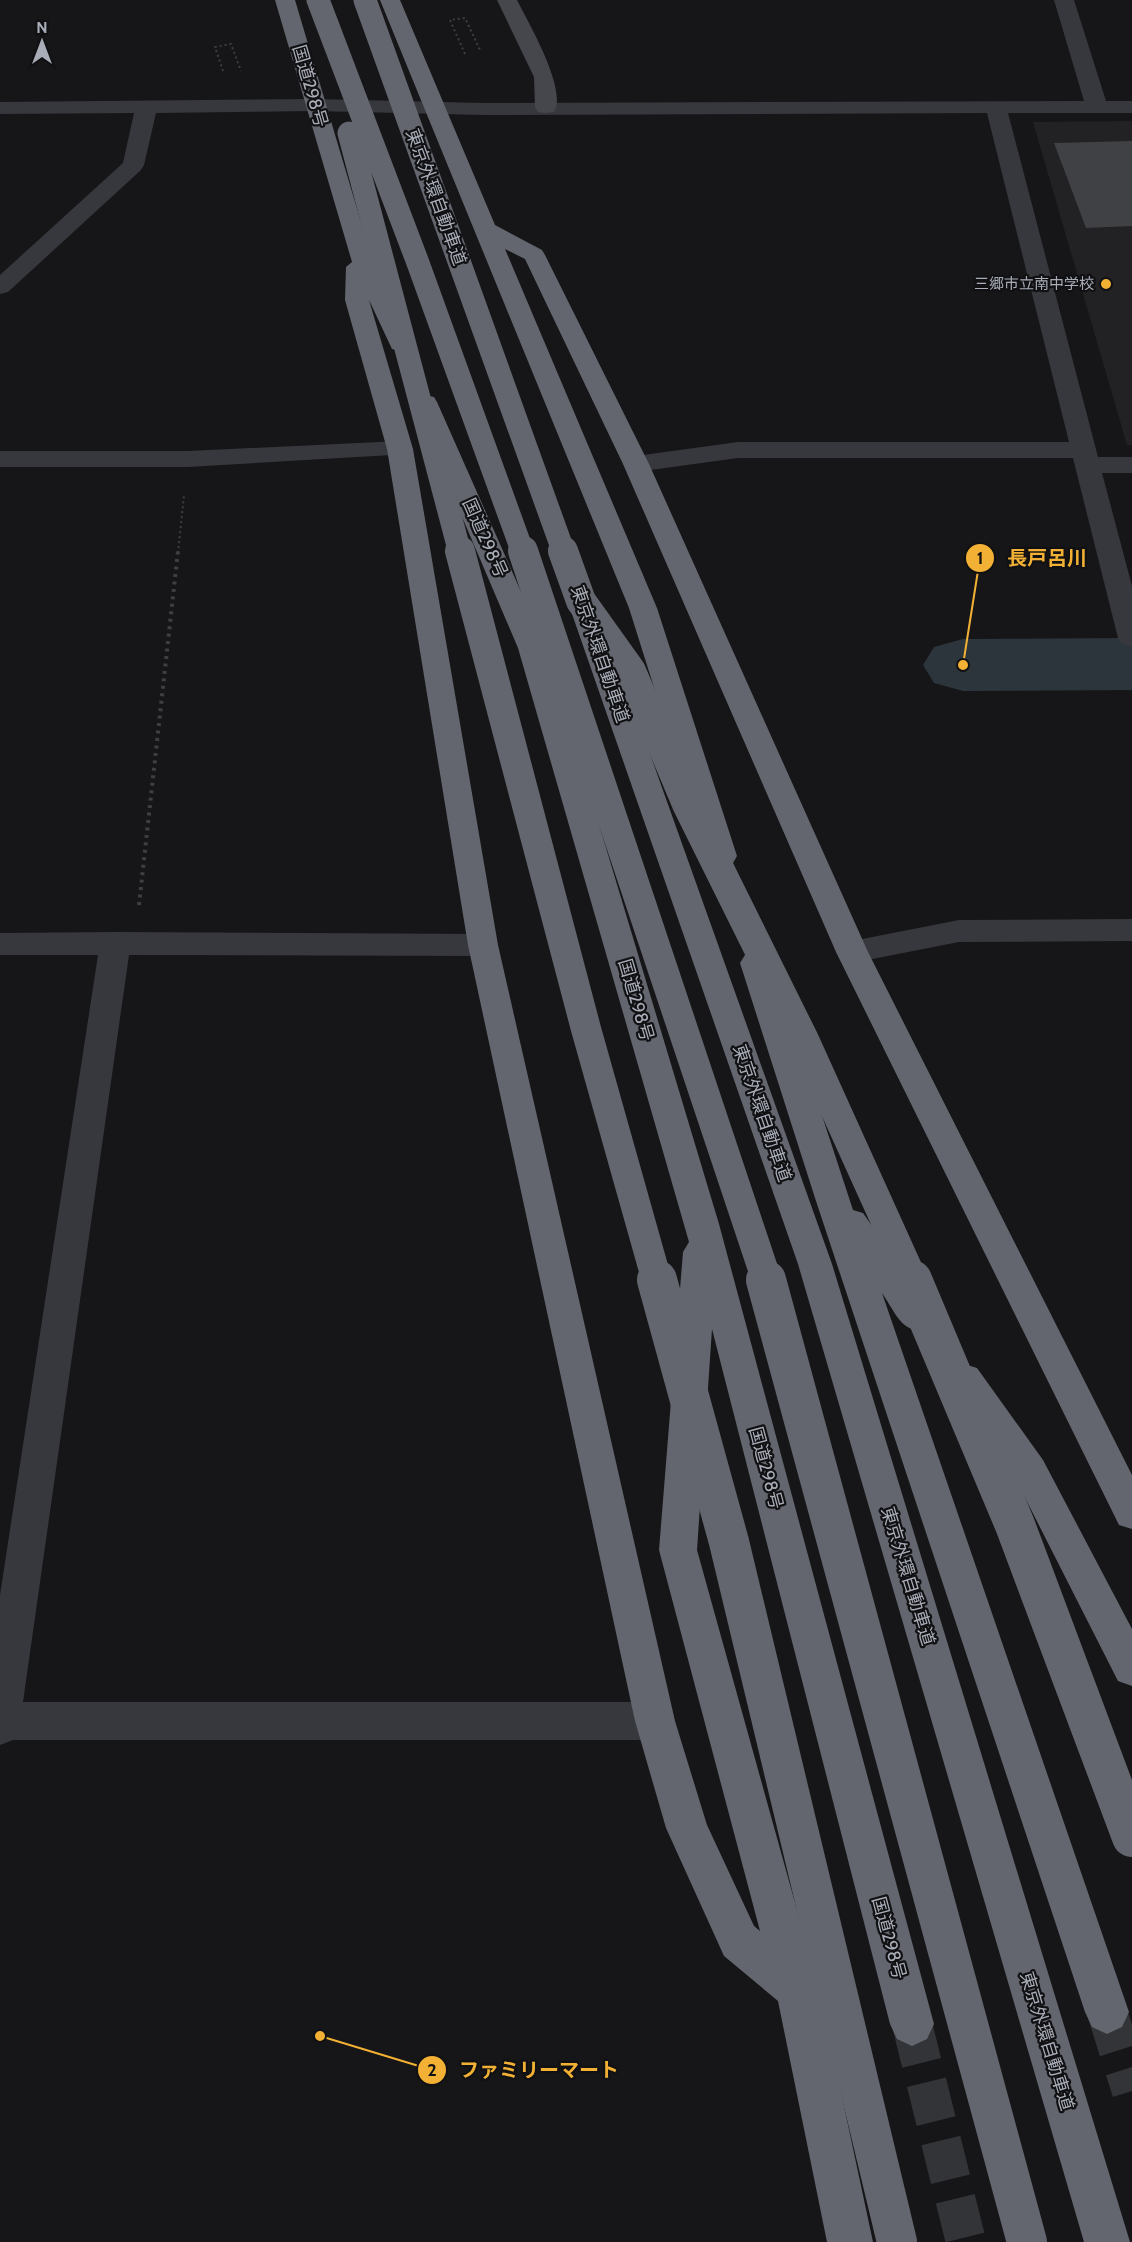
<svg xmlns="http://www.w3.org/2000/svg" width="1132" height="2242" font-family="Cabin,'Noto Sans JP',sans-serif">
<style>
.built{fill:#222225}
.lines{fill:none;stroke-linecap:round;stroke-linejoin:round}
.river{fill:#2c353c;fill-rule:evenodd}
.building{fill:#404145}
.highway-tunnel{stroke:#333438;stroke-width:40;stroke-dasharray:40 20;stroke-linecap:butt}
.path-far1{stroke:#3d3f44;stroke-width:2;stroke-dasharray:2 3;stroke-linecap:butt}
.path{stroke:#3d3f44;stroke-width:4;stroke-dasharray:3 4.5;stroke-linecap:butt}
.street{fill:#37383d;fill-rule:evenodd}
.secondary{fill:#45474d;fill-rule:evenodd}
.highway{fill:#63666e;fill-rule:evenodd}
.highway-bridge-far2{stroke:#63666e;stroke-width:23}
.highway-bridge-far1{stroke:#63666e;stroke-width:30}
.highway-bridge{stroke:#63666e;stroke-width:40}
.poi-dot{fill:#f2b134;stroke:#111113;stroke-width:2}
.labels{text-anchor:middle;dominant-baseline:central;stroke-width:4.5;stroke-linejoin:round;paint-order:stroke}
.far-poi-label{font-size:15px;fill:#a8adb8;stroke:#111113;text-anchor:end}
.street-label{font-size:18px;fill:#a8adb8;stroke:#111113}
.leader{fill:none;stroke:#f2b134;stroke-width:2}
.callout-dot{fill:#f2b134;stroke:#111113;stroke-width:2}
.mark-label{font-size:18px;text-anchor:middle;font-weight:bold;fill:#111}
.callout-label{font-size:20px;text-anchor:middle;font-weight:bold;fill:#f2b134;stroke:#111113;stroke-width:4.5;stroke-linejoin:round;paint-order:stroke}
</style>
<rect width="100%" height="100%" fill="#161618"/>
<path class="built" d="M1132,121V445H1127L1033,122Z"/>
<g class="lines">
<path class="river" d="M1132,638V690L963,691L934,683L923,665L934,647L963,639Z"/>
</g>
<path class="building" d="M1132,141V226L1086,228L1054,143Z"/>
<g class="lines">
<path class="highway-tunnel" d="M1107,2012L1132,2091
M912,2024L966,2242"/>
<path class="path-far1" d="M465,54L450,20L465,18L481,52
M223,71L215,47L231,44L241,71
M178,553L184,495"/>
<path class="path" d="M139,905L178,551"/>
<path class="street" d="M1054,0H1074L1106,101H1132V113H1008L1098,457H1132V473H1102L1132,586V647L1122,644L1118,638L1073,458H738L636,472L627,469L623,464L627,459L636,456L738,442H1069L987,113L484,115L315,111L156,113L144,165L141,170L8,292L0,294V275L123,163L134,113L0,114V102L315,99L484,103L1084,101Z
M400,441L409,444L413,449L409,454L188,467H0V451H188Z
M1132,919V941L959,942L852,963L841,960L836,952L841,944L852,941L959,920Z
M115,932L483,934L494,937L498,945L494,953L483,956L129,955L23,1702H655L669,1708L675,1721L669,1734L655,1740H13L0,1745V1595L98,955H0V933Z"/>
<path class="secondary" d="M497,0H517C528,22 568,90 554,112L546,113L538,112L535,107L534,77Z"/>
<path class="highway" d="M275,0H295L369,249L412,344L408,349L400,351L392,349L369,300L413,449L498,945L675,1721L707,1825L754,1926L760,1931L659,1550L683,1252L689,1242L518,648L413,402L416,397L425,395L434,397L437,402L546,648L719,1224L934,2024L927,2039L912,2046L897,2039L890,2024L712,1329L697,1550L819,1989L873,2242H827L778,2001L724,1956L666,1828L635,1721L468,945L387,449L345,300L346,267L352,262Z
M380,0H400L495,225L542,250L545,255L649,464L868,952L1132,1475V1529L1119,1525L836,952L623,464L525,259L505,249L657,608L737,856L733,863L722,866L711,863L707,856L629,608Z
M585,602L595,605L599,611L832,1264L1130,2242H1084L798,1264L571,611L575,605Z
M756,952L767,955L772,963L853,1210L863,1213L937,1318L931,1328C903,1338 896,1313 882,1293L1129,2012L1122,2027L1107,2034L1092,2027L1085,2012L815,1198L740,963L745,955Z
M964,1364L977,1368L1043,1460L1132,1629V1686L1118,1681L1017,1482L951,1390L946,1379L951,1368Z"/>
<path class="highway-bridge-far2" d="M318,0L418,263L523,553
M365,0L564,553
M349,133L460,553"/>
<path class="highway-bridge-far1" d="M460,551L586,1029L657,1281
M523,551L767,1281
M563,551L581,601L631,671L687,804L804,1040L913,1281"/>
<path class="highway-bridge" d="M657,1280L729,1542L897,2242
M766,1280L1027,2242
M912,1280L1015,1525L1132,1837"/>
</g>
<circle class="poi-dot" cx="1106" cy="284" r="6"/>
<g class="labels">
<g class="far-poi-label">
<text x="1094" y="284">三郷市立南中学校</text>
</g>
<g class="street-label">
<text transform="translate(310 86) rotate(74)">国道298号</text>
<text transform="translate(436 197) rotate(70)">東京外環自動車道</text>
<text transform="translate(485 538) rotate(66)">国道298号</text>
<text transform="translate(600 654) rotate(71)">東京外環自動車道</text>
<text transform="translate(636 1000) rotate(74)">国道298号</text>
<text transform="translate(762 1113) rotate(71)">東京外環自動車道</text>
<text transform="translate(766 1468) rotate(75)">国道298号</text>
<text transform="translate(908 1576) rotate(73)">東京外環自動車道</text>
<text transform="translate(889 1938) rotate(75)">国道298号</text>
<text transform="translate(1047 2041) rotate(73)">東京外環自動車道</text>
</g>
</g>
<path class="leader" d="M963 665L980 558M320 2036L432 2070"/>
<g class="callout-dot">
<circle cx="963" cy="665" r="6"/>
<circle cx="320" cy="2036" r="6"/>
<circle cx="980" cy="558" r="15"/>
<circle cx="432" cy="2070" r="15"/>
</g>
<g class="mark-label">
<text x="980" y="564">1</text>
<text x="432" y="2076">2</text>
</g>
<g class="callout-label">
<text x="1047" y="565">長戸呂川</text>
<text x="539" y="2077">ファミリーマート</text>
</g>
<g transform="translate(42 42)" stroke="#111113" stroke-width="4.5" paint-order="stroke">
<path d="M0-4.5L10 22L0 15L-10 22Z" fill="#a8adb8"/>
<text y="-9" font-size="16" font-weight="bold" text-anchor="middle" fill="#a8adb8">N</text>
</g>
</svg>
